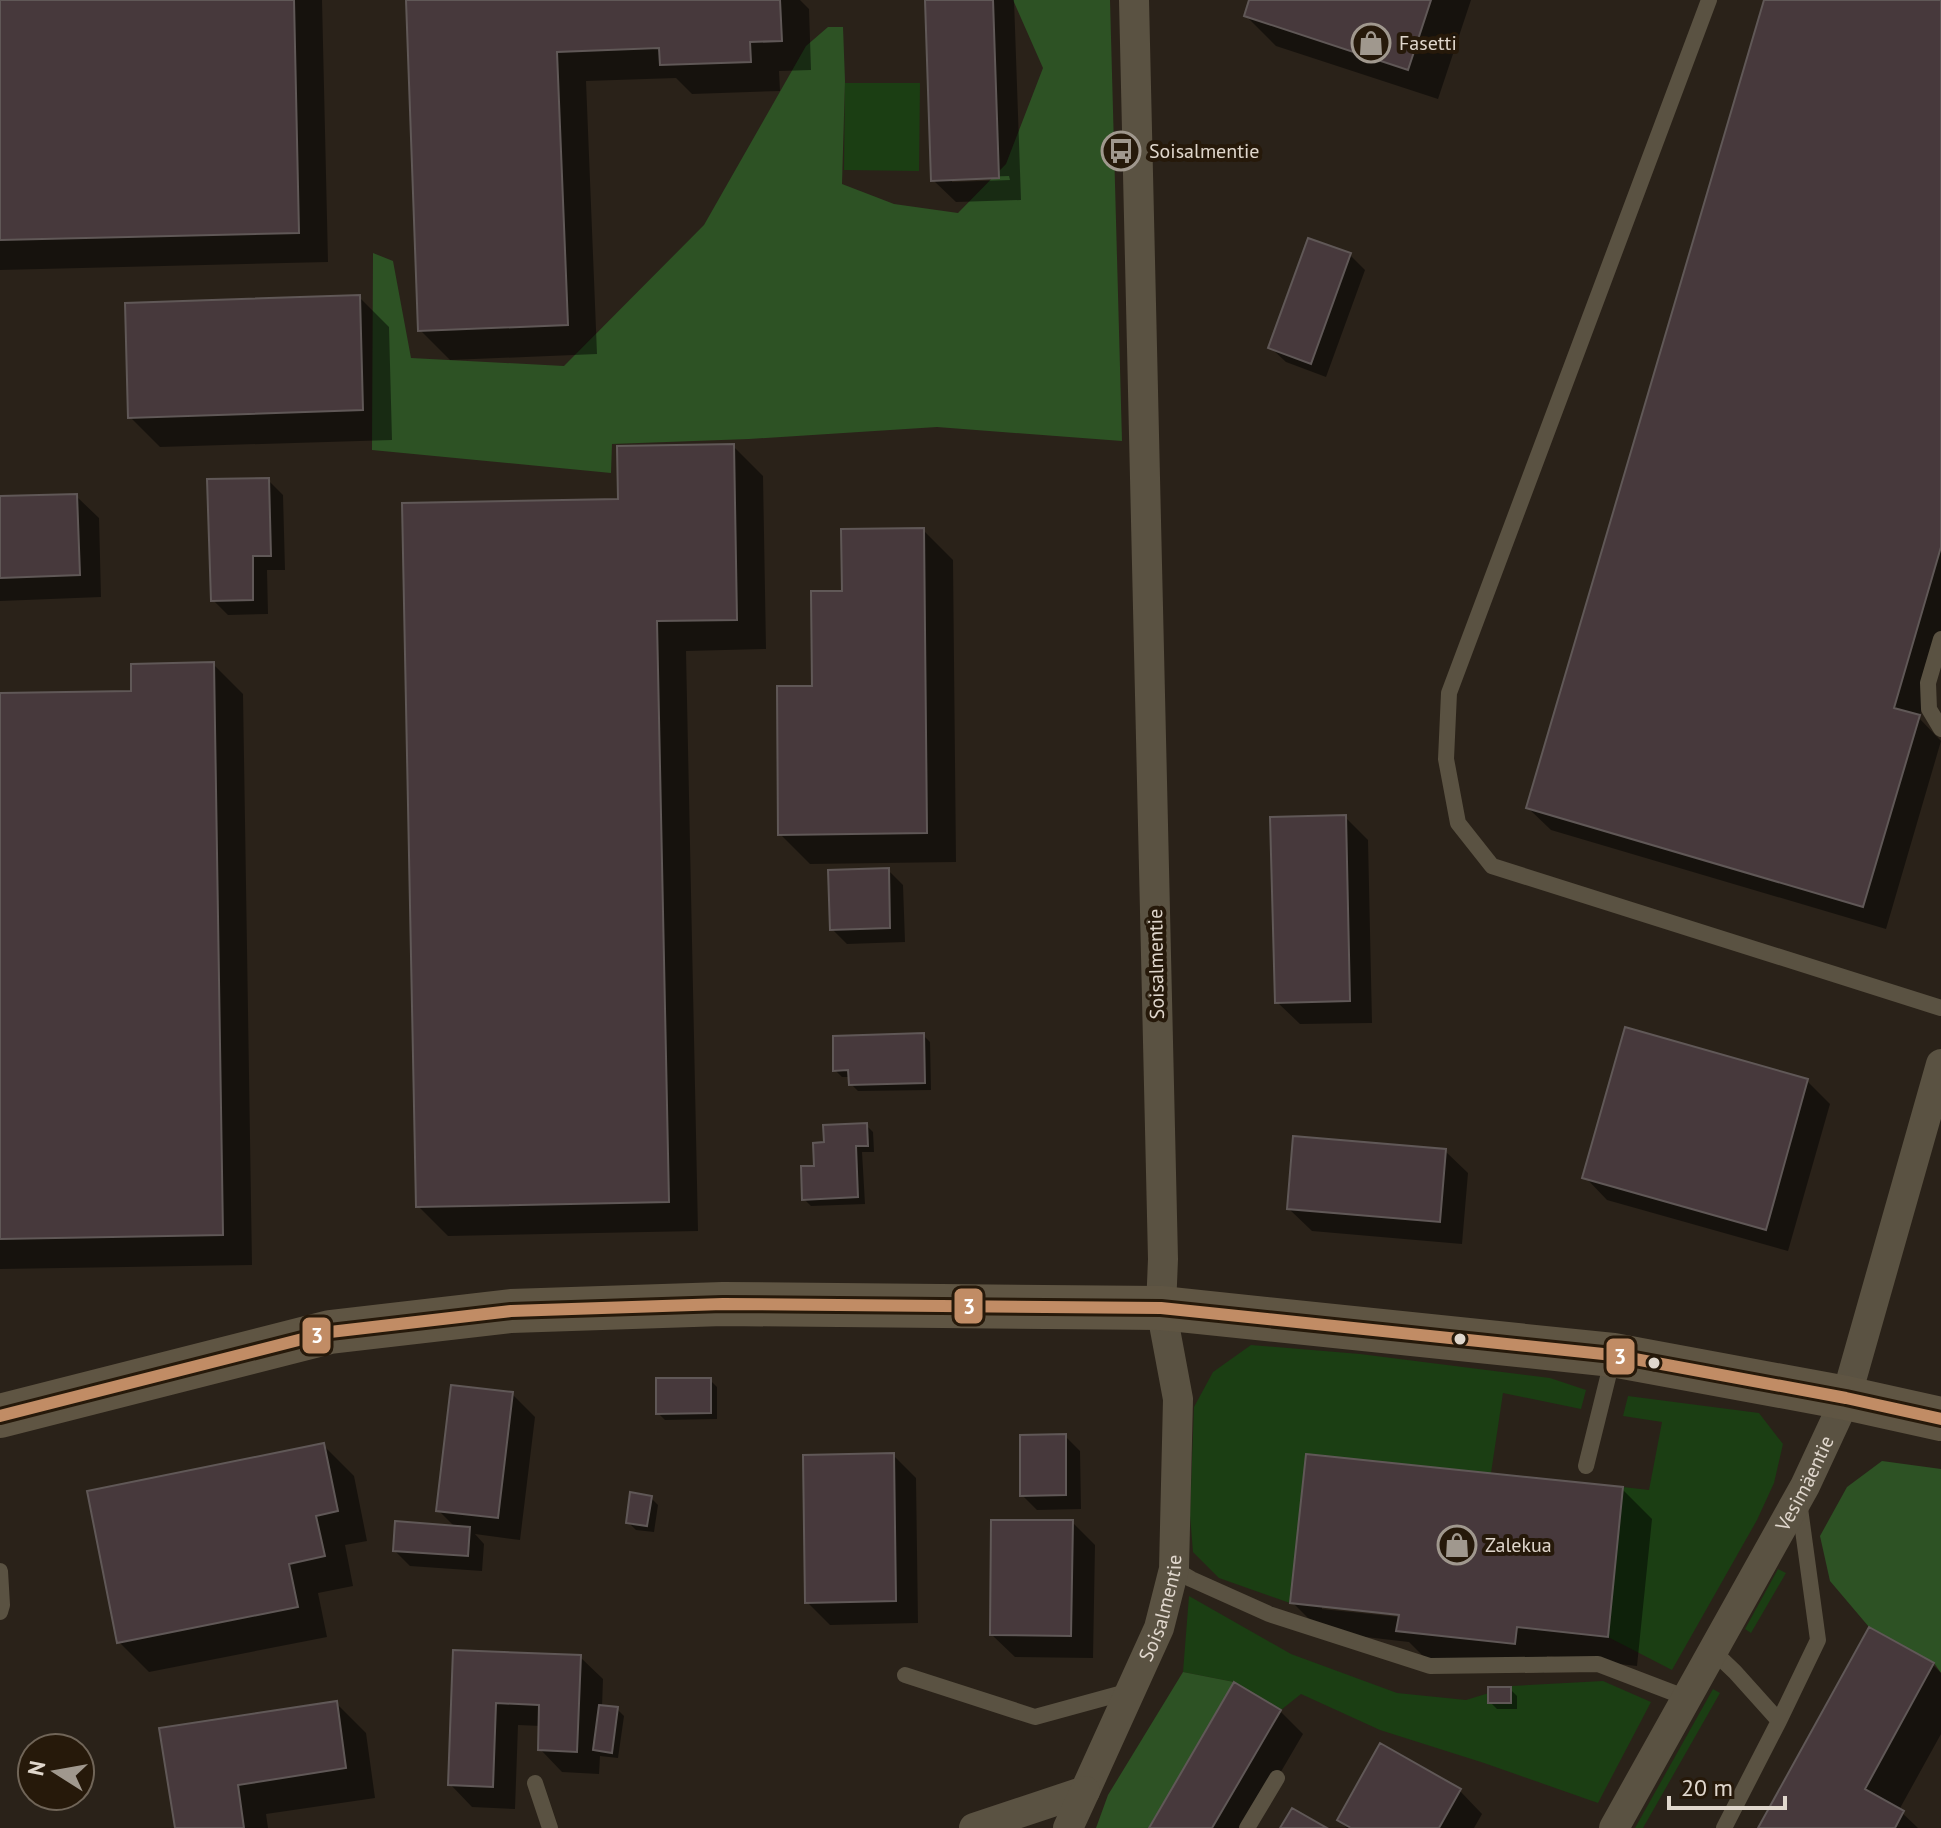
<svg xmlns="http://www.w3.org/2000/svg" width="1941" height="1828" font-family="'PT Sans',sans-serif">
<style>
.green{fill:#1b3e13}
.forest{fill:#2d5224}
.shadow{fill:#0007;fill-rule:evenodd}
.building{fill:#47393c;stroke:#605857;stroke-width:2}
.lines{fill:none;stroke-linecap:round;stroke-linejoin:round}
.lane{stroke:#5a5242;stroke-width:16}
.street{stroke:#5a5242;stroke-width:30}
.secondary{stroke:#5f5543;stroke-width:44}
.bus-1-casing{stroke:#26190a;stroke-width:18}
.bus-1{stroke:#c18c65;stroke-width:12}
.bus-dot{fill:#e0d7cd;stroke:#26190a;stroke-width:3}
.labels{text-anchor:middle;dominant-baseline:central;stroke-width:8;stroke-linejoin:round;paint-order:stroke}
.poi-label{font-size:20px;fill:#e0d7cd;stroke:#26190a;text-anchor:start}
.street-label{font-size:20px;fill:#e0d7cd;stroke:#26190a}
.line-badge{stroke:#26190a;stroke-width:3}
.badge-label{font-size:22px;text-anchor:middle;font-weight:bold;fill:#fff}
</style>
<rect width="100%" height="100%" fill="#2a2219"/>
<path class="green" d="M845,83H920L919,171L844,170Z
M1251,1345L1360,1354L1550,1378L1586,1390L1581,1409L1503,1393L1491,1473L1306,1454L1290,1603L1219,1578L1193,1552L1190,1515L1194,1407L1213,1372Z
M1628,1396L1759,1413L1783,1444L1774,1483L1757,1520L1672,1670L1608,1637L1623,1487L1649,1490L1662,1422L1623,1416Z
M1778,1569L1786,1573L1751,1633L1745,1629Z
M1189,1596L1291,1654L1397,1693L1466,1700L1512,1686L1603,1681L1651,1702L1598,1803L1484,1763L1380,1730L1301,1694L1281,1710L1234,1682L1183,1672Z
M1713,1689L1720,1693L1643,1828H1635Z"/>
<path class="forest" d="M1013,0H1110L1122,441L937,427L749,439L612,444L611,473L372,450L373,253L393,261L411,358L564,366L704,225L806,46L828,27H843L845,81L842,184L894,204L958,213L1006,164L1043,68Z
M1882,1461L1941,1469V1673L1934,1663L1869,1627L1830,1581L1820,1536L1847,1487Z
M1183,1672L1234,1682L1149,1828H1096L1108,1795Z"/>
<path class="shadow" d="M0,0H322L328,262L0,270Z
M408,0H800L809,9L811,70L779,71L780,91L692,94L676,78L586,81L597,354L450,360L420,330Z
M927,0H1014L1021,200L956,202L933,180ZM1009,176L1010,180L952,182V178Z
M1251,0H1471L1438,99L1276,46L1246,16Z
M1766,0H1941V645L1919,718L1941,741L1886,929L1551,830L1528,808Z
M1350,255L1365,270L1326,377L1286,362L1271,348Z
M359,297L389,327L392,440L160,447L130,417Z
M733,446L763,476L766,649L686,651L698,1231L448,1236L418,1206L620,501Z
M268,480L283,495L285,570H267L268,614L228,615L213,600Z
M76,496L99,518L101,597L0,601V498Z
M923,530L953,560L956,862L810,864L780,834L844,593Z
M213,664L243,694L252,1265L0,1269V695L133,693Z
M1345,817L1368,840L1372,1023L1300,1024L1277,1002Z
M888,870L903,885L905,942L847,944L832,929Z
M923,1035L930,1042L931,1090L858,1091L851,1084V1077H842L835,1070Z
M1807,1081L1830,1104L1788,1251L1607,1200L1585,1177Z
M866,1125L873,1132L874,1152H862L865,1204L811,1206L804,1199L826,1144Z
M1445,1151L1468,1173L1462,1244L1312,1231L1289,1209Z
M710,1380L717,1387V1419L665,1420L658,1413Z
M512,1394L535,1417L520,1540L475,1534L484,1544L482,1571L410,1566L395,1551L456,1528L438,1510Z
M1065,1436L1080,1451L1081,1509L1037,1510L1022,1495Z
M324,1446L354,1476L367,1541L345,1545L353,1586L318,1593L327,1637L149,1672L119,1642Z
M893,1455L916,1478L918,1623L830,1625L807,1602Z
M1622,1489L1652,1519L1637,1666L1547,1656L1544,1673L1428,1661L1409,1642L1322,1632L1292,1602ZM1322,1604L1409,1614V1618L1322,1609Z
M651,1498L658,1505L654,1532L636,1530L629,1523Z
M1072,1522L1095,1545L1093,1658L1015,1657L992,1635Z
M1870,1630L1933,1665L1941,1673V1734L1899,1810L1918,1828H1760Z
M455,1652L580,1657L603,1679L602,1707L617,1709L624,1716L618,1758L600,1756L599,1774L562,1772L540,1749L541,1726L518,1725L515,1809L472,1807L450,1784Z
M1510,1689L1517,1696V1709H1497L1490,1702Z
M336,1703L366,1733L375,1798L266,1814L268,1828H177Z
M1280,1711L1303,1734L1248,1828H1151Z
M1460,1791L1482,1814L1474,1828H1347L1339,1820Z"/>
<path class="building" d="M0,0H294L299,233L0,240Z
M406,0H780L782,41L750,42L751,62L660,65L659,48L557,52L568,325L418,331Z
M925,0H993L999,178L931,181Z
M1249,0H1431L1408,70L1244,16Z
M1764,0H1941V547L1894,708L1920,715L1863,907L1526,808Z
M1308,238L1351,253L1311,364L1268,348Z
M360,295L363,410L128,418L125,303Z
M734,444L737,620L657,621L669,1202L416,1207L402,503L618,499L617,446Z
M269,478L271,556H253V600L211,601L207,479Z
M77,494L80,575L0,578V496Z
M924,528L927,833L778,835L777,686H812L811,591H842L841,529Z
M214,662L223,1235L0,1239V693L131,691V664Z
M1346,815L1350,1001L1275,1003L1270,817Z
M889,868L890,928L830,930L828,870Z
M1625,1027L1808,1079L1766,1230L1582,1178Z
M924,1033L925,1083L849,1085L848,1070L833,1071V1036Z
M867,1123L868,1146H856L858,1197L802,1200L801,1166H814L813,1143L824,1142L823,1125Z
M1293,1136L1446,1149L1440,1222L1287,1209Z
M656,1378H711V1413L656,1414Z
M451,1385L513,1392L498,1518L436,1511Z
M1066,1434V1495L1020,1496V1435Z
M324,1443L338,1511L316,1516L325,1556L289,1564L298,1607L117,1643L87,1491Z
M894,1453L896,1601L805,1603L803,1455Z
M1306,1454L1623,1487L1608,1637L1517,1627L1515,1644L1396,1631L1399,1615L1290,1603Z
M630,1492L652,1496L647,1526L626,1523Z
M991,1520H1073L1071,1636L990,1635Z
M395,1521L470,1527L468,1556L393,1551Z
M1869,1627L1934,1663L1865,1789L1904,1811L1895,1828H1758Z
M453,1650L581,1655L577,1752L538,1750L539,1705L496,1703L493,1787L448,1785Z
M1234,1682L1281,1710L1212,1828H1149Z
M1488,1687H1511V1703H1488Z
M337,1701L346,1768L238,1785L244,1828H175L159,1728Z
M599,1705L618,1707L612,1753L593,1750Z
M1380,1743L1461,1789L1439,1828H1351L1337,1820Z
M1292,1808L1327,1828H1280Z"/>
<g class="lines">
<path class="lane" d="M1709,0L1449,693L1446,759L1458,823L1492,866L1941,1008
M1941,639L1928,683L1929,709L1941,729
M1586,1466L1613,1357
M1174,1569L1191,1579L1269,1614L1430,1666L1598,1664L1687,1698
M0,1571L2,1605L0,1612
M1713,1651L1735,1672L1779,1721L1724,1828
M905,1675L1035,1717L1130,1691
M1779,1721L1818,1640L1799,1501
M535,1783L550,1828
M1247,1828L1277,1778"/>
<g class="street">
<path id="s1" d="M974,1828L1085,1791L1159,1628L1174,1569L1178,1399L1161,1308L1163,1259L1134,0"/>
<path d="M1068,1828L1085,1791"/>
<path id="s2" d="M1614,1828L1805,1486L1846,1398L1941,1064"/>
</g>
<path class="secondary" d="M0,1416L330,1332L511,1311L723,1304L1161,1308L1613,1355L1846,1398L1941,1419"/>
<g class="bus-1-casing">
<path id="bus-1" d="M0,1416L330,1332L511,1311L723,1304L1161,1308L1613,1355L1846,1398L1941,1419"/>
</g>
<use href="#bus-1" class="bus-1"/>
</g>
<defs>
<g id="shop-ring" transform="scale(2)"><circle r="9.5" fill="#26190a" stroke="#a0988e" stroke-width="1.5"/><path d="M-5-2.5h2.3a2.7 3.5 0 0 1 5.4 0H5L5.5 6h-11ZM-1.5-2.5h3a1.5 2.3 0 0 0-3 0Z" fill="#a0988e"/></g>
<g id="bus-ring" transform="scale(2)"><circle r="9.5" fill="#26190a" stroke="#a0988e" stroke-width="1.5"/><path d="M-5-6H5V4H4V6H2V4H-2V6H-4V4H-5ZM-3.5-4V0h7V-4ZM-3.5 1.2v1.5H-2V1.2ZM2 1.2v1.5H3.5V1.2Z" fill="#a0988e"/></g>
</defs>
<g fill-rule="evenodd">
<use href="#shop-ring" x="1371" y="43"/>
<use href="#bus-ring" x="1121" y="151"/>
<use href="#shop-ring" x="1457" y="1545"/>
</g>
<g class="bus-dot">
<circle cx="1460" cy="1339" r="7"/>
<circle cx="1654" cy="1363" r="7"/>
</g>
<g class="labels">
<g class="poi-label">
<text x="1399" y="43">Fasetti</text>
<text x="1149" y="151">Soisalmentie</text>
<text x="1485" y="1545">Zalekua</text>
</g>
<g class="street-label">
<text transform="translate(1156 964) rotate(-91)">Soisalmentie</text>
<text stroke="none"><textPath href="#s2" startOffset="394">Vesimäentie</textPath></text>
<text stroke="none"><textPath href="#s1" startOffset="316">Soisalmentie</textPath></text>
</g>
</g>
<g class="line-badge">
<rect x="953" y="1287" width="31" height="38" rx="8" fill="#c18c65"/>
<rect x="301" y="1316" width="31" height="39" rx="8" fill="#c18c65"/>
<rect x="1605" y="1337" width="31" height="39" rx="8" fill="#c18c65"/>
</g>
<g class="badge-label">
<text x="969" y="1314">3</text>
<text x="317" y="1343">3</text>
<text x="1620" y="1364">3</text>
</g>
<g transform="translate(56 1772) rotate(281)"><circle r="38" fill="#26190a" stroke="#706558" stroke-width="2"/>
<path d="M0-6L14 30L0 20L-14 30Z" fill="#a0988e"/>
<text y="-12" font-size="22" font-weight="bold" text-anchor="middle" fill="#e0d7cd">N</text>
</g>
<path d="M1669 1796v12h116v-12" fill="none" stroke="#e0d7cd" stroke-width="4"/>
<text x="1681" y="1796" font-size="24" fill="#e0d7cd" stroke="#26190a" stroke-width="6" paint-order="stroke">20 m</text>
</svg>
